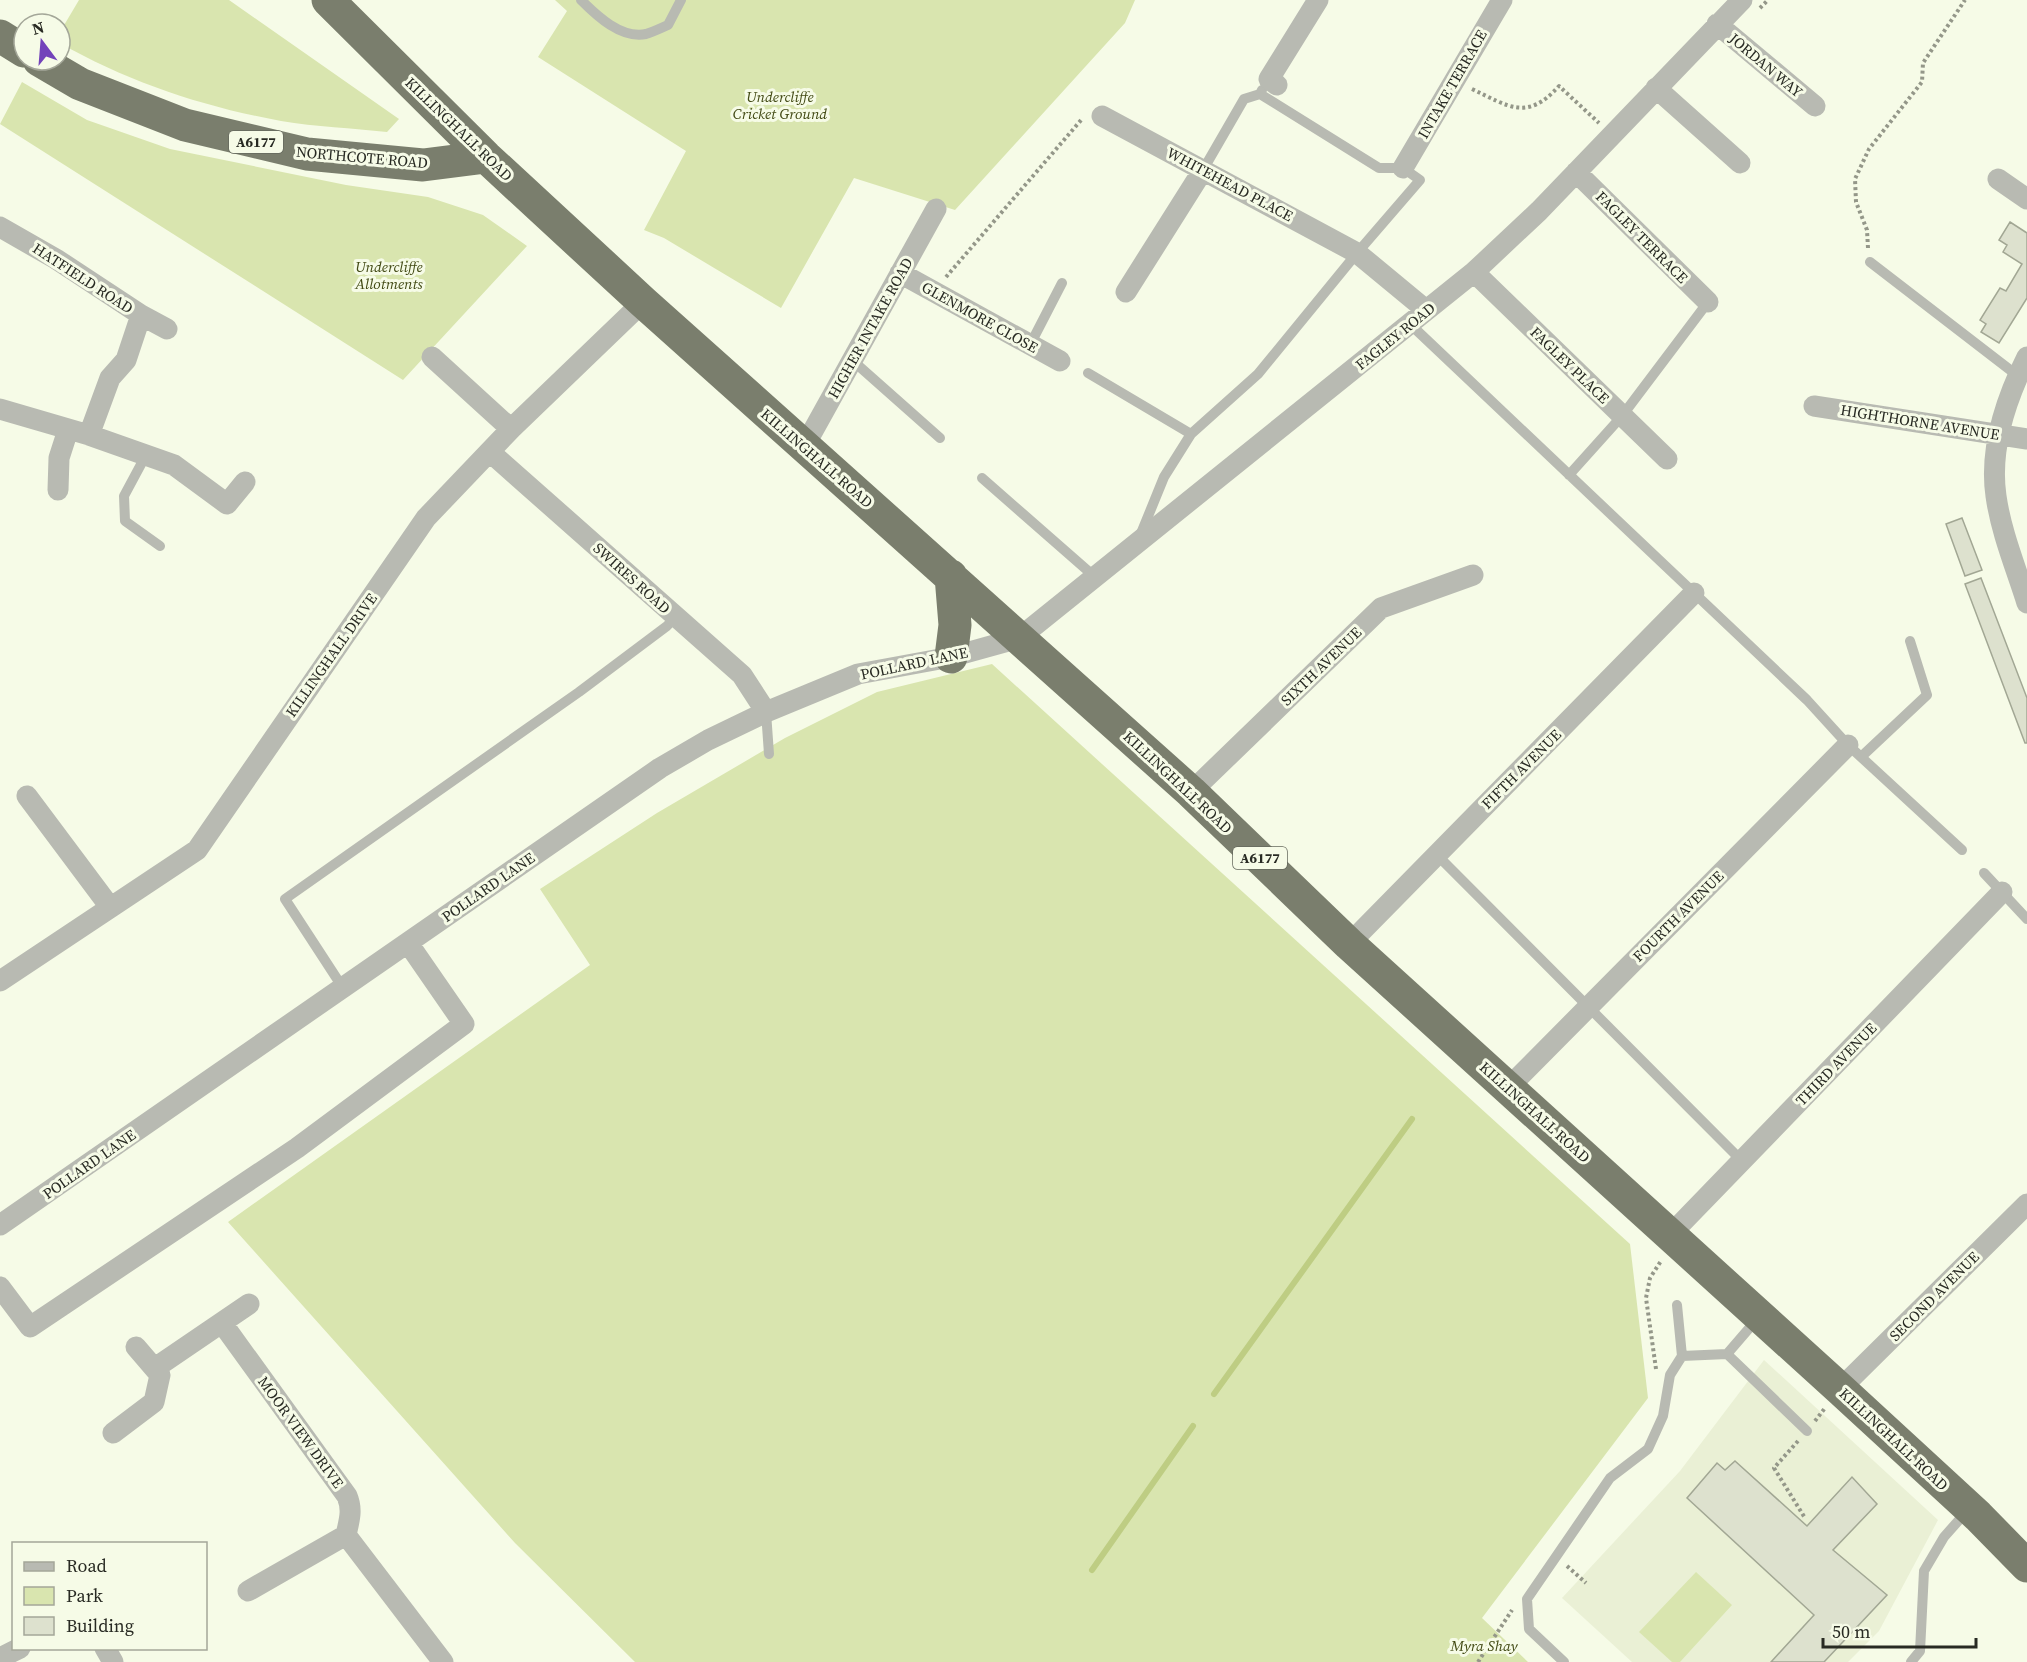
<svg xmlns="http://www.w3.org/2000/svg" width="2027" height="1662" font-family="'Source Serif 4',serif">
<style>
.built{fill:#eaf0d5}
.green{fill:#d9e5af}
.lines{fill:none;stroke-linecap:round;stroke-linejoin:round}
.stream{stroke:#becd83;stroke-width:6}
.building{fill:#dde1ce;stroke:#a2a794;stroke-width:1.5}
.path{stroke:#949789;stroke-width:4;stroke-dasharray:3 3;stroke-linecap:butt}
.service{stroke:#b8bab2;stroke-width:10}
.minor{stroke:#b8bab2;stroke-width:21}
.trunk{stroke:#7a7e6d;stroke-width:33}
.labels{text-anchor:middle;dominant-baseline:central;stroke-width:6;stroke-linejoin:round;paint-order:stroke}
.shield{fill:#f6fbe7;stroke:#66695e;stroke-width:1.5}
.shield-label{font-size:14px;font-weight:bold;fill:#282a23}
.street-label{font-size:15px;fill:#282a23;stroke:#f6fbe7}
.park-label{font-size:15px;font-style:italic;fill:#424a14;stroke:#f6fbe7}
</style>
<rect width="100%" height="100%" fill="#f6fbe7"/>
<path class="built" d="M1764,1360L1938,1520L1879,1631L1848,1662H1632L1562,1598L1680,1471Z"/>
<path class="green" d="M79,0H229L399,119L387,132C352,128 316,127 281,121C204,107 128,82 60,43V32Z
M555,0H1135L1125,23L955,210L854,178L781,308L664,238L644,230L686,151L538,57L567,11Z
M22,82L87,120L170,149L346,185L428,197L483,215L527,246L403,380L0,124Z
M992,664L1630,1244L1648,1398L1482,1618L1528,1662H635L515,1543L228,1222L590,965L540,889L657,813L785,738L877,692Z
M1696,1572L1732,1605L1680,1662H1672L1639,1632Z"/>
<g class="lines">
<path class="stream" d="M1214,1394L1412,1119
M1092,1570L1193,1426"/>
</g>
<path class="building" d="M2010,222L2027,233V298L1999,343L1981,332L1986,324L1980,320L2000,288L2006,291L2022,264L2003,252L2007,245L1999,240Z
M1962,518L1982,570L1965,576L1946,524Z
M1981,578L2027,698V743H2025L1965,584Z
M1735,1461L1807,1526L1852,1477L1877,1504L1833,1550L1887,1595L1824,1662H1771L1814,1615L1687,1498L1717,1463L1725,1470Z"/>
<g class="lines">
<path class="path" d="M1760,8L1768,0
M1472,89C1508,106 1527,122 1559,86L1599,123
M1868,248L1867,230L1856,202L1855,179L1869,149L1922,82L1923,63L1965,0
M946,277L1082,119
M1656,1369L1646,1298L1650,1278L1661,1261
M1815,1421L1825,1408
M1798,1441L1774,1468L1805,1518
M1567,1566L1586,1583
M1478,1662L1512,1610"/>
<path class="service" d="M581,0C597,16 621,39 646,34C653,32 661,28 668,25L681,0
M1203,170L1244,99L1260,94L1262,90
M1870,262L2018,376
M1410,324L1807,700L1848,745L1962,850
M1030,345L1062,283
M852,360L940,438
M1088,373L1191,434
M146,455L124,496L125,521L160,546
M1569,475L1622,416L1708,302
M982,478L1095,577
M1140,536L1164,477L1191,434L1258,374L1357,253L1420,180L1403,168H1379L1260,94
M766,712L769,754
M1861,757L1927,695L1910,641
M1437,855L1742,1161
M1984,873L2027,919
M343,988L285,899L579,692L667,626L676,616
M1677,1305L1682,1356L1727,1354
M1758,1318L1727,1354L1807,1431
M1564,1662L1529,1629L1527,1599L1610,1478L1648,1449L1663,1416L1670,1375L1682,1356
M1911,1662L1920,1651L1924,1571L1944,1537L1967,1511"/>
<path class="minor" d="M1717,24L1815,106
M1277,85L1269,79L1318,0
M1656,88L1740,163
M1102,116L1357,253L1426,310
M1403,168L1502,0
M1576,172L1708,302
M1998,179L2027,199
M0,227L56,259L141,315L167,329
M1474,272L1667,459
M900,273L1060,361
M1126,292L1203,170
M432,357L511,429
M2027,357C2006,399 1989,448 1996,496C2001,532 2016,568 2027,603
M1814,406L2027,439
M0,409L89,435L174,465L227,504L245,482
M89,435L110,378L126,360L141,315
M804,447L936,209
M490,452L742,675L766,712
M58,490L59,458L68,430
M1191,792L1381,608L1473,575
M27,796L110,907
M1349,944L1694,593
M0,981L197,850L426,518L511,429L643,302
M1509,1087L1848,745
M0,1225L660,768L708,740L766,712L858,674L951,657L1019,638L1474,272L1539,211L1742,0
M1670,1235L2002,892
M0,1287L30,1327L297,1148L464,1024L408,943
M222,1323L347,1496C353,1510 349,1521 346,1535L443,1662
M155,1368L249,1304
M1840,1389L2027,1204
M113,1433L154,1402L160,1375L136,1347
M248,1591L346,1535
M105,1648L113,1662
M0,1658L20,1648"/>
<path class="trunk" d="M328,0L486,157L643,302L1191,792L1349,944L1840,1389L1978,1516L2027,1566
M0,36L24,51
M39,60L80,84L185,125L307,154L423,165L486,157
M951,657L955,625L951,576"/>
</g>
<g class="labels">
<g class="shield">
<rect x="229" y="131" width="54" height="22" rx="4.5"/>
<rect x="1233" y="847" width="54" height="22" rx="4.5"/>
</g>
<g class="shield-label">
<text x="256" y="142">A6177</text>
<text x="1260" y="858">A6177</text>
</g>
<g class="street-label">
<text transform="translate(1766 65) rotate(40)">JORDAN WAY</text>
<text transform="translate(1452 84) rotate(-60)">INTAKE TERRACE</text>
<text transform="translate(459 129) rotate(44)">KILLINGHALL ROAD</text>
<text transform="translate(362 157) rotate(5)">NORTHCOTE ROAD</text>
<text transform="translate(1230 184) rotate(28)">WHITEHEAD PLACE</text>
<text transform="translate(1642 237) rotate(45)">FAGLEY TERRACE</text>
<text transform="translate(83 278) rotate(33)">HATFIELD ROAD</text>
<text transform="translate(980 317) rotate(29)">GLENMORE CLOSE</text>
<text transform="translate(870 328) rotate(-61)">HIGHER INTAKE ROAD</text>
<text transform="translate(1395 336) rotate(-39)">FAGLEY ROAD</text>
<text transform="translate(1570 365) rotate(44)">FAGLEY PLACE</text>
<text transform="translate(1920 422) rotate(9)">HIGHTHORNE AVENUE</text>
<text transform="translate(817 458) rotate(41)">KILLINGHALL ROAD</text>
<text transform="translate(632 578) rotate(42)">SWIRES ROAD</text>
<text transform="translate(331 655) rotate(-55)">KILLINGHALL DRIVE</text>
<text transform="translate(914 663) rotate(-12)">POLLARD LANE</text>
<text transform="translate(1321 666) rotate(-44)">SIXTH AVENUE</text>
<text transform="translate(1521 769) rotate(-45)">FIFTH AVENUE</text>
<text transform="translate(1178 782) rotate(43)">KILLINGHALL ROAD</text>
<text transform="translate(488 887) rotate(-35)">POLLARD LANE</text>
<text transform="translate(1678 916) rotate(-45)">FOURTH AVENUE</text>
<text transform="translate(1836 1064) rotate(-46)">THIRD AVENUE</text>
<text transform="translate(1535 1112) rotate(42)">KILLINGHALL ROAD</text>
<text transform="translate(89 1164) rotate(-35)">POLLARD LANE</text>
<text transform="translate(1934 1296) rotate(-45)">SECOND AVENUE</text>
<text transform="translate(301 1432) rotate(54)">MOOR VIEW DRIVE</text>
<text transform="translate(1894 1439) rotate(43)">KILLINGHALL ROAD</text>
</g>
<g class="park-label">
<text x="780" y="96">Undercliffe<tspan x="780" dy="17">Cricket Ground</tspan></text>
<text x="389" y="266">Undercliffe<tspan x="389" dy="17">Allotments</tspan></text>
<text x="1484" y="1645">Myra Shay</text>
</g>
</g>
<rect x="12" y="1542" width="195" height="108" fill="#f6fbe7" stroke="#a4a799" stroke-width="1.5"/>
<rect x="24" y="1562" width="30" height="9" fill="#b8bab2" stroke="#a4a799" stroke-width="1.5"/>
<text x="66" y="1572" font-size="18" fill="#282a23">Road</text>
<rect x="24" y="1587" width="30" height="18" fill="#d9e5af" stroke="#a4a799" stroke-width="1.5"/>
<text x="66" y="1602" font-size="18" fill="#282a23">Park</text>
<rect x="24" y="1617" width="30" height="18" fill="#dde1ce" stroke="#a4a799" stroke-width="1.5"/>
<text x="66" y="1632" font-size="18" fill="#282a23">Building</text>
<g transform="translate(42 42) rotate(344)"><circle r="28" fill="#f6fbe7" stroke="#a4a799" stroke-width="1.5"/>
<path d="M0-4.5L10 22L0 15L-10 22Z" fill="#7343ba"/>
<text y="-9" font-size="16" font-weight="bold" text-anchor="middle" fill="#282a23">N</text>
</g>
<path d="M1823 1638v9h153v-9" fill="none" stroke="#282a23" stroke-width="3"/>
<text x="1832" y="1638" font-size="18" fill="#282a23" stroke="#f6fbe7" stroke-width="4.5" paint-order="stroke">50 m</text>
</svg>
